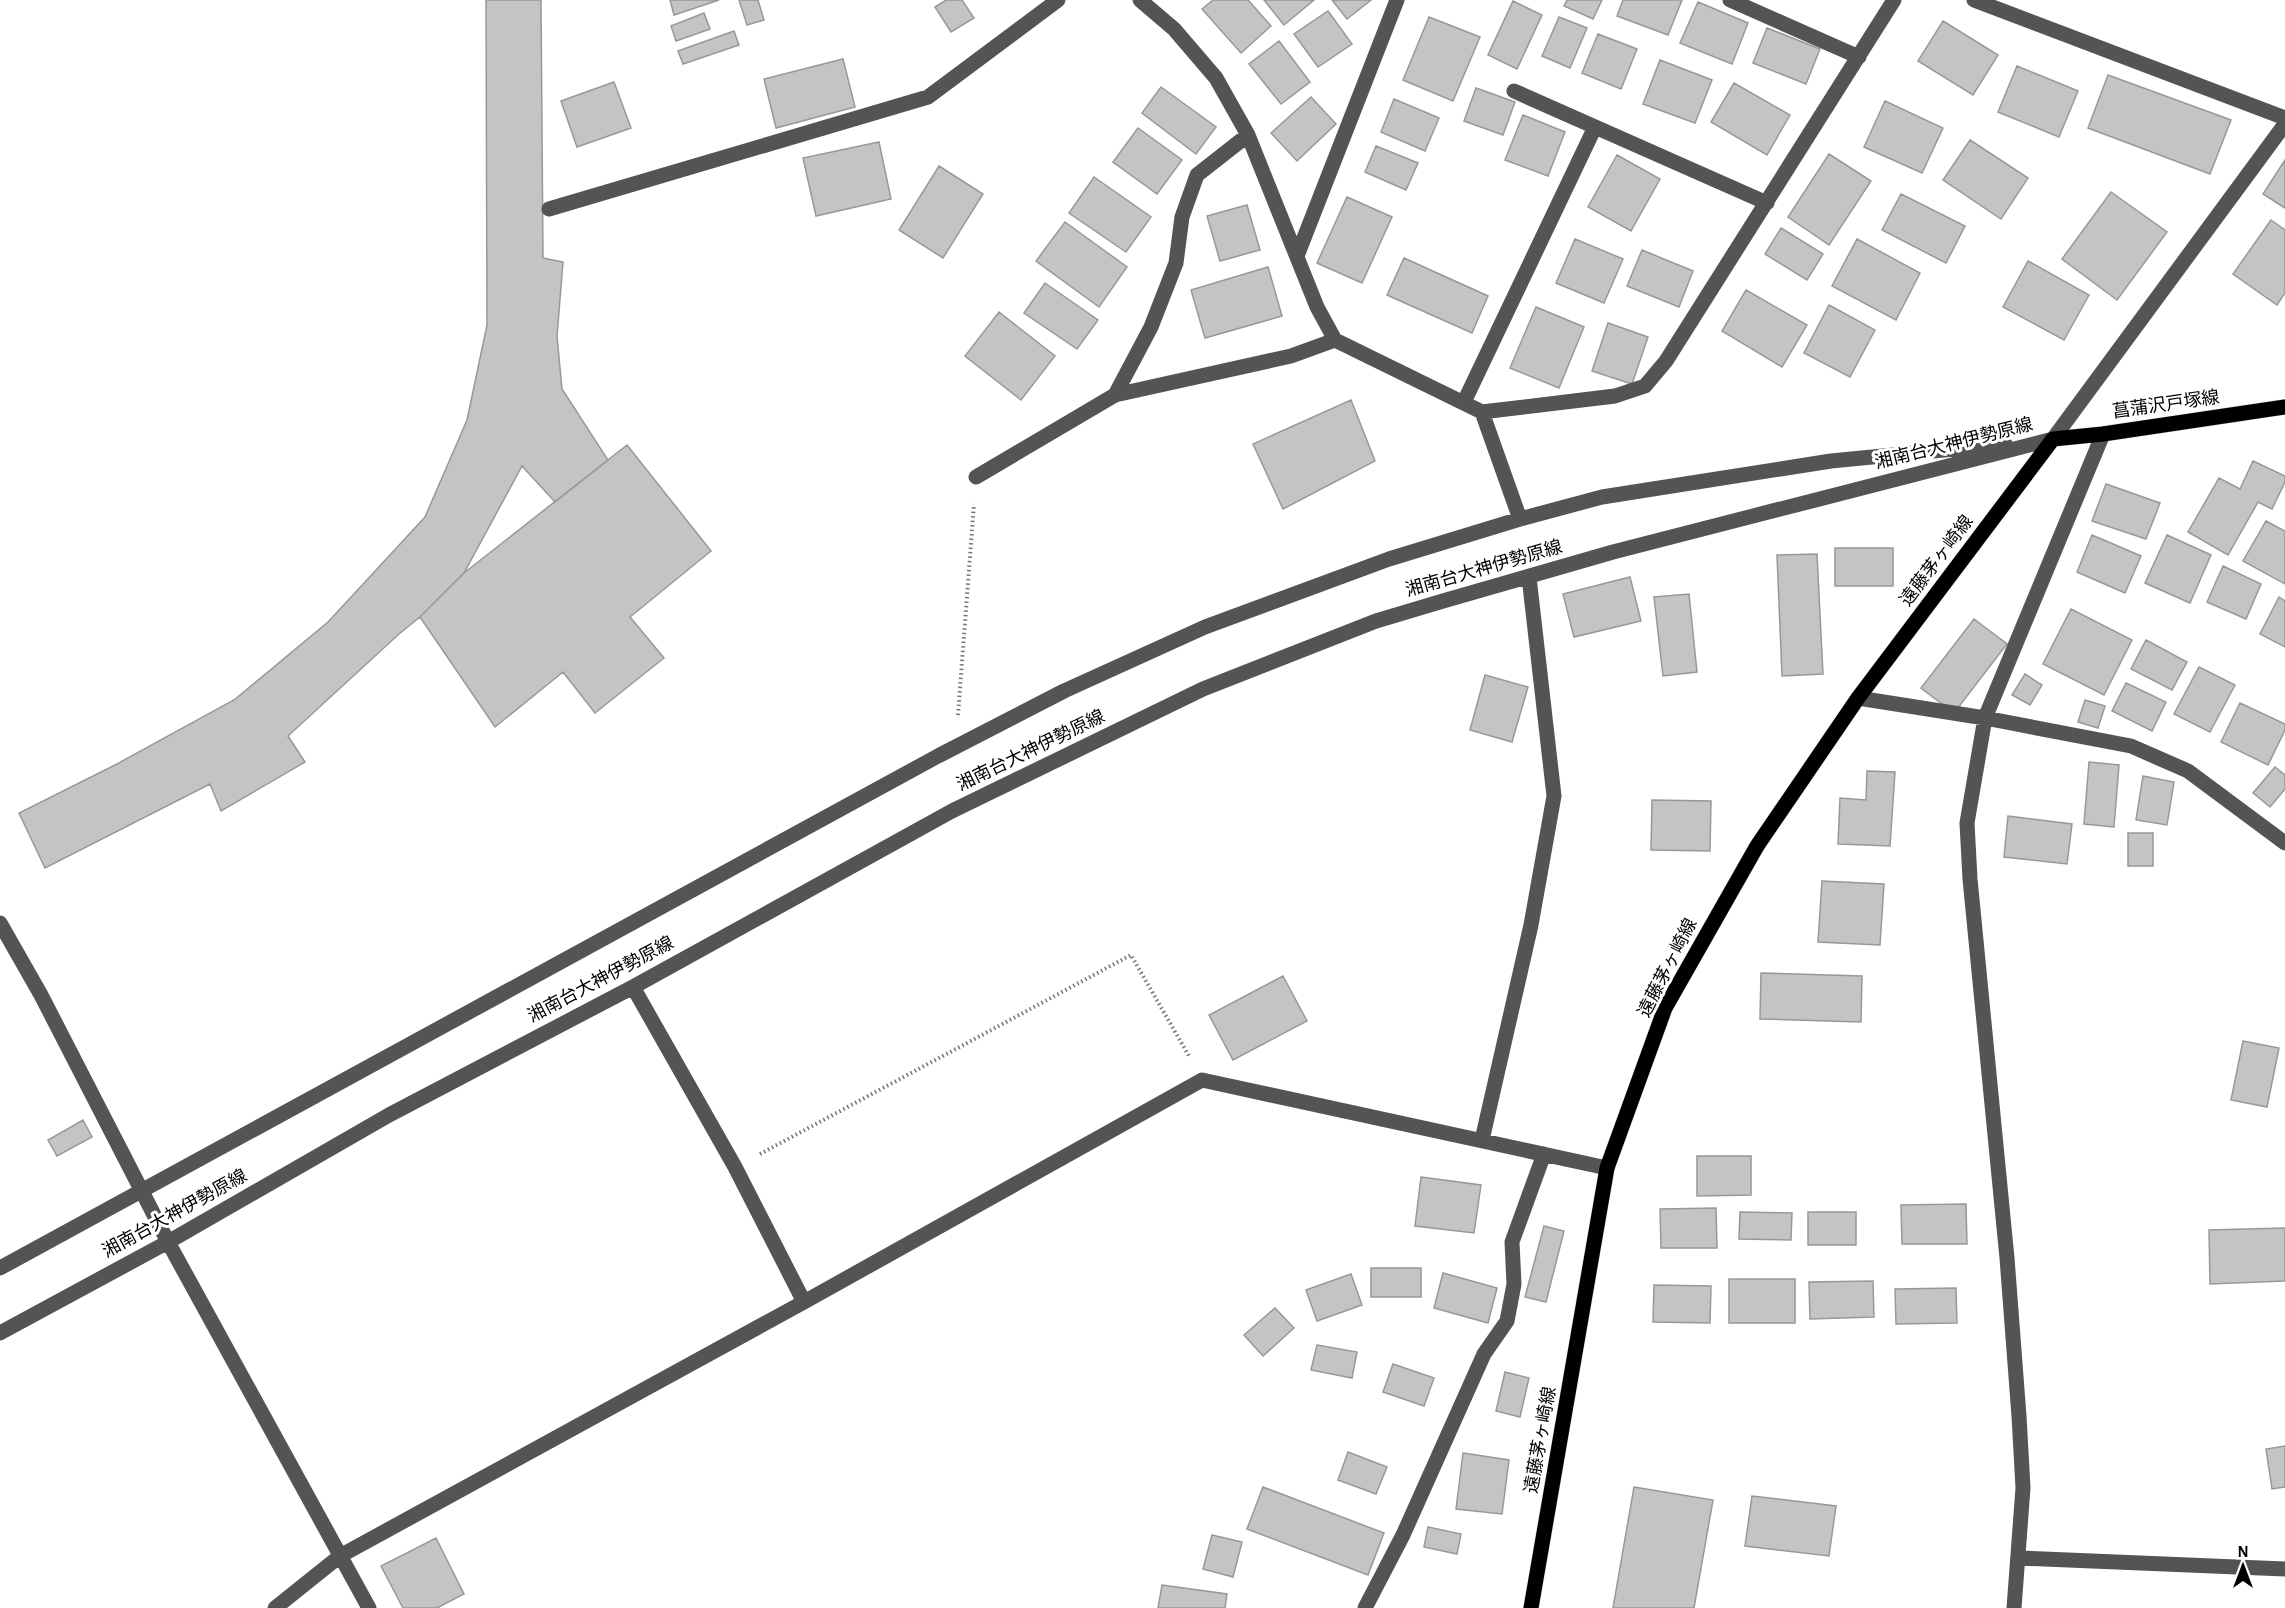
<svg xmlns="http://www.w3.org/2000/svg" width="2285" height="1608" font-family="'Alegreya Sans','Noto Sans JP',sans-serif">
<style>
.building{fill:#c4c4c4;stroke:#989898;stroke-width:1.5}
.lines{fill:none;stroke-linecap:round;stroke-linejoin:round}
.major-casing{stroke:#dbdbdb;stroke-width:16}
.path{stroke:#767676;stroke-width:4;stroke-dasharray:1.5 3;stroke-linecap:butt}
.minor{stroke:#545454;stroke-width:15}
.major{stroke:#000;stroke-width:15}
.labels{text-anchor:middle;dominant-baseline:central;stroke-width:6;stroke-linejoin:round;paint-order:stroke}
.street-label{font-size:18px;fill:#000;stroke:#fff}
</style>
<rect width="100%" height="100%" fill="#fff"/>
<path class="building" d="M486,0H541L543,258L563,262L557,336L562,389L608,460L555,502L522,466L464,573L420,617L399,634L288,736L305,762L221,811L210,784L45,868L19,813L115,765L234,700L328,622L425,517L467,420L487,325Z
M670,0H719L674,15Z
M739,0H758L764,20L747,25Z
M946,0H962L974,18L951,32L935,7Z
M1213,0H1248L1271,26L1241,53L1202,9Z
M1264,0H1314L1284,25Z
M1332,0H1371L1347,19Z
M1567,0H1602L1593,19L1564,6Z
M1623,0H1682L1668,35L1617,16Z
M1513,1L1542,15L1517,69L1488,55Z
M1698,2L1748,23L1732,64L1680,43Z
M1328,11L1352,44L1318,67L1294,34Z
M704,13L710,29L676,41L671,26Z
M1429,17L1480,37L1453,101L1403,80Z
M1559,17L1587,28L1570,68L1542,56Z
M1943,21L1998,55L1973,95L1918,61Z
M1767,28L1820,49L1806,84L1753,63Z
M734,31L739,45L683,64L678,51Z
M1598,34L1637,49L1621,89L1582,73Z
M1279,41L1310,82L1281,104L1249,64Z
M843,59L855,107L776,128L764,79Z
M1660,60L1712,80L1695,123L1643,104Z
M2017,66L2078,91L2059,137L1998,112Z
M2108,75L2231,120L2210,174L2088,128Z
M614,82L631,128L577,147L561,101Z
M1734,83L1790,115L1767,155L1711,122Z
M1161,87L1216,127L1196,154L1142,113Z
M1476,88L1515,102L1503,135L1464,121Z
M1311,97L1336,124L1297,161L1271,133Z
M1394,99L1439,118L1425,151L1381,132Z
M1885,101L1943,128L1922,173L1864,147Z
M1523,115L1565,132L1548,176L1505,160Z
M1138,128L1182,160L1157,194L1113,162Z
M1970,140L2028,178L2001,219L1943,180Z
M879,142L891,199L816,216L803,158Z
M1376,146L1418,163L1406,190L1365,172Z
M1829,154L1871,181L1829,245L1788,217Z
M1617,155L1660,179L1631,231L1588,207Z
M2285,160V208L2263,194Z
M939,166L983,194L943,258L899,230Z
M1094,177L1151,217L1126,252L1069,213Z
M2111,192L2167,232L2117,300L2062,259Z
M1901,194L1965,226L1946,263L1882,230Z
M1347,197L1392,217L1362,283L1317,263Z
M1247,205L1260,250L1220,261L1207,216Z
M2271,220L2285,230V293L2277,305L2233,274Z
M1065,222L1127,267L1099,307L1036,261Z
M1781,228L1823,254L1807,280L1765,254Z
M1575,239L1623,259L1604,303L1556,283Z
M1857,239L1920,273L1896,320L1832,286Z
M1642,250L1693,271L1679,307L1627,286Z
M1404,258L1488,296L1472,333L1387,295Z
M2028,261L2089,295L2064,340L2003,307Z
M1268,267L1282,316L1205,338L1191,290Z
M1045,283L1098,320L1077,349L1024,313Z
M1746,290L1807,325L1782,367L1722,331Z
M1829,305L1875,330L1850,377L1804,353Z
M1536,307L1584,327L1559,388L1510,368Z
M999,312L1055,356L1021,400L965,356Z
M1608,323L1648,337L1632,384L1592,371Z
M1351,400L1375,461L1283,509L1253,444Z
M627,445L711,551L630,617L664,658L595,713L563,672L495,727L420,617L464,573Z
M2253,461L2285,476V482L2272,509L2258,502L2228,555L2188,532L2219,478L2240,489Z
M2106,484L2160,503L2146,539L2092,521Z
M2266,521L2285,531V584L2243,561Z
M2092,535L2141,556L2125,593L2077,572Z
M2167,535L2211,555L2190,603L2145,583Z
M1835,548H1893V586H1835Z
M1817,554L1823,674L1782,676L1777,555Z
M2223,566L2261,584L2246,619L2207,602Z
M1630,577L1641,621L1574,637L1563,594Z
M1689,594L1697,672L1663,676L1654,597Z
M2279,597L2285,601V647L2260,634Z
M2071,609L2132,640L2104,695L2043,664Z
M1974,619L2007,644L1954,713L1921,688Z
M2146,640L2187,662L2172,690L2131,669Z
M2199,667L2235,685L2210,732L2174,714Z
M2025,674L2042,685L2030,705L2012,695Z
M1485,675L1528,687L1512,742L1470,730Z
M2126,683L2166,702L2152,731L2112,711Z
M2085,700L2105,706L2098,728L2078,722Z
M2240,703L2285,724V730L2268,765L2221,742Z
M2089,762L2119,765L2114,827L2084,824Z
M2275,767L2285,775V789L2270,807L2253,793Z
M1867,771L1895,772L1890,846L1838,844L1840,798L1866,800Z
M2143,776L2174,782L2167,825L2136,820Z
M1652,800L1711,801L1710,851L1651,850Z
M2008,816L2072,824L2067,864L2004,857Z
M2128,833H2153V866H2128Z
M1822,881L1884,884L1880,945L1818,942Z
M1761,973L1862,976L1861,1022L1760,1019Z
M1283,976L1307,1021L1233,1060L1209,1015Z
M2243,1041L2279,1048L2267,1107L2231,1100Z
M83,1120L92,1137L57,1156L48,1140Z
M1697,1156H1751V1195L1697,1196Z
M1421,1177L1481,1185L1474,1233L1415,1226Z
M1966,1204L1967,1244H1902L1901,1205Z
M1716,1208L1717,1248H1661L1660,1209Z
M1740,1212L1792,1213L1791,1240L1739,1239Z
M1808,1212H1856V1245H1808Z
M1544,1226L1564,1231L1546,1302L1525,1297Z
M2285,1228V1281L2210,1284L2209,1230Z
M1371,1268H1421V1297H1371Z
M1443,1273L1497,1288L1488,1323L1434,1308Z
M1351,1274L1362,1305L1317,1321L1306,1290Z
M1729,1279H1795V1323H1729Z
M1873,1281L1874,1317L1810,1319L1809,1282Z
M1654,1285L1711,1286L1710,1323L1653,1322Z
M1956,1288L1957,1323L1896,1324L1895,1289Z
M1275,1308L1294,1328L1263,1356L1244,1335Z
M1317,1345L1357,1352L1352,1378L1311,1370Z
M1393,1364L1434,1378L1424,1406L1383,1392Z
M1505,1372L1529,1378L1520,1417L1496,1411Z
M2285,1446V1487L2272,1489L2266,1449Z
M1348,1452L1387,1467L1376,1494L1338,1480Z
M1463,1453L1509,1460L1502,1514L1456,1509Z
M1263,1487L1384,1533L1368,1575L1247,1529Z
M1634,1487L1713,1500L1694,1608H1613Z
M1752,1496L1836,1506L1829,1556L1745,1546Z
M1428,1527L1461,1534L1457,1554L1424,1547Z
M1212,1535L1242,1542L1233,1577L1203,1569Z
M436,1538L464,1594L437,1608H403L381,1566Z
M1162,1585L1227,1594L1225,1608H1158Z"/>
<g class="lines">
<g class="major-casing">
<path id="major" d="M1531,1608L1607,1168L1665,1008L1757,846L1858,698L2053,439L2103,434L2285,407"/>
</g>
<path class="path" d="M958,715L974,504
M760,1154L1131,955L1189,1056"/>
<path class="minor" d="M1140,0L1174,29L1216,78L1248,135L1317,307L1335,340L1482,412L1520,519
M1730,0L1859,57
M1974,0L2285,118
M1514,91L1767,203
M549,209L928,97L1058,0
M1297,256L1397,0
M1115,395L1151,327L1176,263L1182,217L1197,175L1248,135
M1464,402L1595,127
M1482,412L1615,396L1645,386L1666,361L1894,0
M2053,439L2285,124
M976,477L1115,395L1291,356L1335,340
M1858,698L1985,718L2131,746L2188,771L2285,843
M0,923L41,995L168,1242L369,1608
M633,987L735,1167L804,1302
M1482,1140L1531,925L1554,796L1529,577
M0,1268L938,756L1064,691L1205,627L1389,559L1520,519L1602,497L1831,461L2005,444
M0,1333L168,1242L389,1115L633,987L952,811L1203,689L1376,621L1443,601L1613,552L2053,439
M2019,1558L2285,1569
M275,1608L340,1556L804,1302L1202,1080L1607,1168
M1365,1608L1403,1535L1484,1354L1507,1321L1514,1284L1512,1242L1544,1154
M2014,1608L2023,1488L2019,1416L2007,1258L1970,879L1967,823L1985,718L2103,434"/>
<use href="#major" class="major"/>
</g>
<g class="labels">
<g class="street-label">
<text transform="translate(2166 405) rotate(-8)">菖蒲沢戸塚線</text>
<text transform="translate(1954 444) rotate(-14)">湘南台大神伊勢原線</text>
<text transform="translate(1937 561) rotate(-53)">遠藤茅ヶ崎線</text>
<text transform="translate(1484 569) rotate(-16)">湘南台大神伊勢原線</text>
<text transform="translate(1031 751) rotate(-26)">湘南台大神伊勢原線</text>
<text transform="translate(1668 968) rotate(-63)">遠藤茅ヶ崎線</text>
<text transform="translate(601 980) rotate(-28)">湘南台大神伊勢原線</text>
<text transform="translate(175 1214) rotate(-29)">湘南台大神伊勢原線</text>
<text transform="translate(1541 1440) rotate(-80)">遠藤茅ヶ崎線</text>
</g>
</g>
<g transform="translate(2243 1566)" stroke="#ffffff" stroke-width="4.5" paint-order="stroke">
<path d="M0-4.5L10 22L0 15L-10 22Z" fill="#000000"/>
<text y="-9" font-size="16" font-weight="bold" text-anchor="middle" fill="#000000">N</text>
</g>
</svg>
